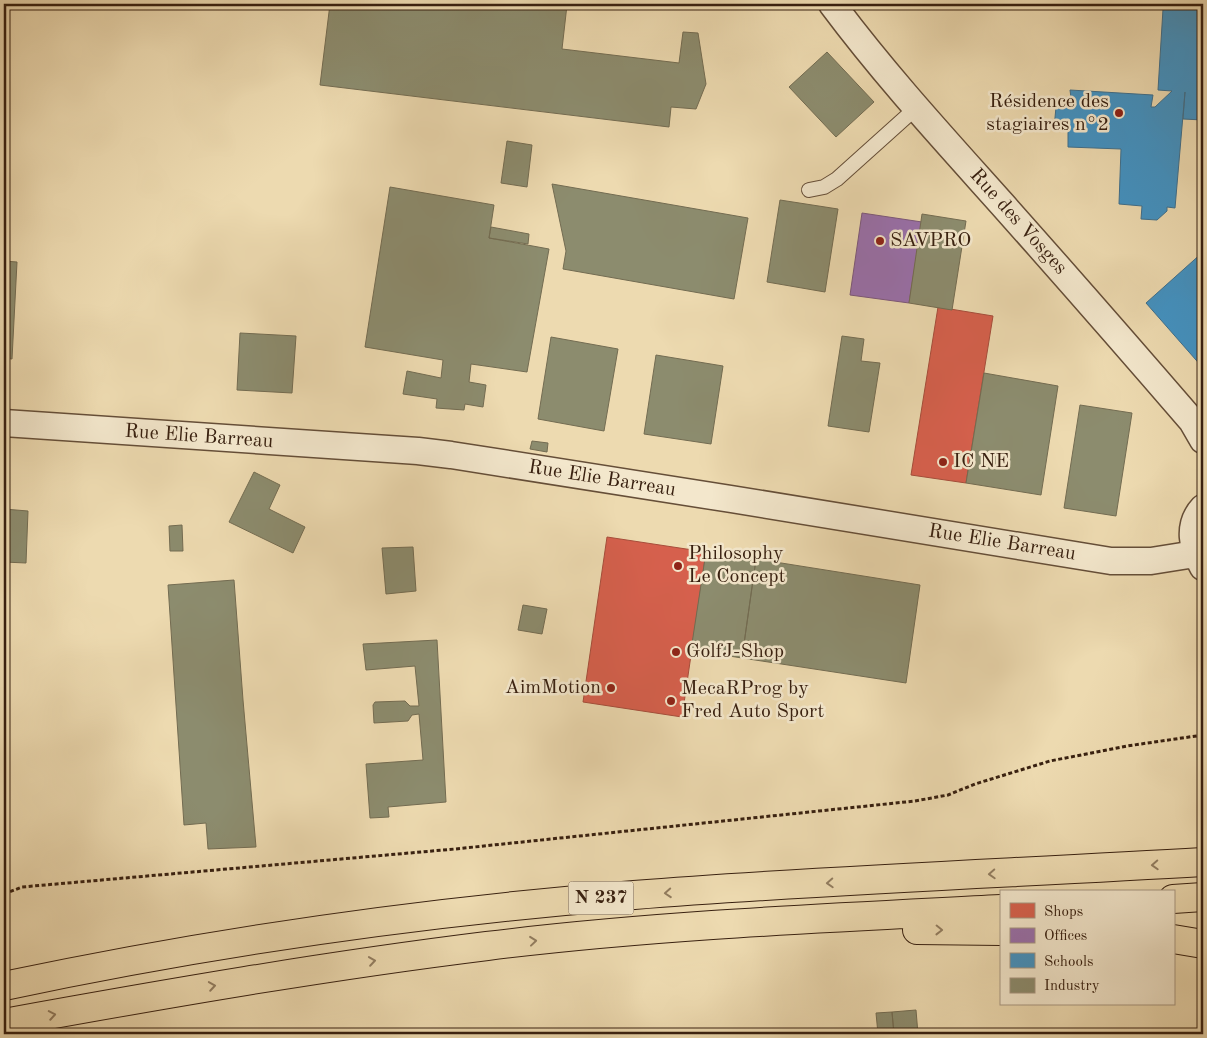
<svg xmlns="http://www.w3.org/2000/svg" width="1207" height="1038" font-family="'Old Standard TT',serif">
<style>
.shops{fill:#d6604d;stroke:#a74d3b}
.offices{fill:#9970ab;stroke:#7c587c}
.schools{fill:#4393c3;stroke:#40708d}
.industry{fill:#8c8c6e;stroke:#736c52}
.lines{fill:none;stroke-linecap:round;stroke-linejoin:round}
.lane-casing{stroke:#654e38;stroke-width:16}
.street-casing{stroke:#654e38;stroke-width:29}
.highway-casing{stroke:#382010;stroke-width:30}
.path{stroke:#382010;stroke-width:3;stroke-dasharray:4 2.5;stroke-linecap:butt}
.lane{stroke:#f3e7cc;stroke-width:14}
.street{stroke:#f3e7cc;stroke-width:26}
.highway{stroke:#eddab0;stroke-width:28}
.oneway{stroke:#927d60}
.poi-dot{fill:#8f2418;stroke:#f3e7cc;stroke-width:2}
.labels{text-anchor:middle;dominant-baseline:central;stroke-width:5;stroke-linejoin:round;paint-order:stroke}
.shield{fill:#f3e7cc;stroke:#705c48;stroke-width:1}
.shield-label{font-size:19px;font-weight:bold;fill:#382010}
.poi-label{font-size:20px;fill:#382010;stroke:#f3e7cc;text-anchor:start}
.street-label{font-size:20px;fill:#382010;stroke:#f3e7cc}
</style>
<rect width="100%" height="100%" fill="#eddab0"/>
<filter id="stains"><feTurbulence type="fractalNoise" baseFrequency=".004" numOctaves="4"/><feColorMatrix values="0 0 0 0 .2 0 0 0 0 .09 0 0 0 0 .02 0 0 0 .5 -.17"/></filter>
<radialGradient id="worn" r=".72"><stop offset=".6" stop-color="#630" stop-opacity="0"/><stop offset="1" stop-color="#630" stop-opacity=".3"/></radialGradient>
<path class="shops" d="M938,307L993,316L966,483L911,475Z
M607,537L706,552L682,717L583,702Z"/>
<path class="offices" d="M862,213L922,222L909,303L850,295Z"/>
<path class="schools" d="M1159,4H1203V120L1183,119L1185,92L1175,208L1167,207V211L1157,220L1141,219L1142,206L1119,204L1121,149L1068,147V123L1064,122L1063,131L1054,128L1056,107L1067,98H1071L1070,90L1153,95L1151,107H1155L1172,91L1158,90L1163,9Z
M1203,252V368L1146,303Z"/>
<path class="industry" d="M330,4L567,5L562,49L679,63L683,32L698,33L706,84L696,109L671,107L669,127L320,85Z
M827,52L874,102L836,137L789,87Z
M507,141L532,145L527,187L501,183Z
M552,184L748,218L734,299L563,269L566,251Z
M390,187L494,205L489,238L549,249L527,372L471,364L469,382L486,385L483,407L465,404L464,410L436,408L437,399L403,394L407,371L441,378L443,360L365,347Z
M780,200L838,209L825,292L767,282Z
M922,214L966,221L952,310L909,303Z
M491,227L529,234L528,244L489,238Z
M4,261L17,262L12,359L4,358Z
M240,333L296,336L292,393L237,390Z
M842,336L864,339L861,361L880,363L869,432L828,426Z
M551,337L618,349L604,431L538,419Z
M656,355L723,366L711,444L644,434Z
M984,373L1058,386L1041,495L966,483Z
M1080,405L1132,413L1116,516L1064,508Z
M532,441L548,443L547,452L530,449Z
M254,472L280,485L269,509L305,527L293,553L229,522Z
M4,509L28,511L26,563L4,562Z
M182,525L183,551H170L169,526Z
M413,547L416,591L386,594L382,548Z
M706,552L756,559L742,658L691,650Z
M756,559L920,585L906,683L742,658Z
M234,580L243,700L256,847L208,849L206,823L184,825L168,585Z
M523,605L547,609L542,634L518,630Z
M437,640L446,802L388,807L389,817L370,818L366,764L423,760L419,714L412,715L408,721L374,723L373,705L375,702L405,701L410,706H419L415,666L366,670L363,644Z
M916,1010L918,1034H894L892,1012Z
M892,1012L894,1034H878L876,1013Z
M588,1029V1034H531Z"/>
<g class="lines">
<g class="lane-casing">
<path id="lane" d="M809,190L824,187L837,179L916,108"/>
</g>
<g class="street-casing">
<path id="street" d="M832,4C885,75 943,138 1002,204C1066,276 1129,348 1192,421L1203,440
M4,423L418,451L451,455L731,499L1111,561H1151L1195,554
M1203,508C1187,525 1192,548 1203,567"/>
</g>
<g class="highway-casing">
<path id="highway" d="M1173,899L1203,897
M917,930L1001,931
M1173,939L1203,944
M4,986C211,942 423,912 634,895C823,880 1014,873 1203,862
M4,1023C164,994 325,966 487,946C658,925 829,918 1001,909"/>
</g>
<path class="path" d="M4,894L22,887L455,849L915,801L948,795L975,784L1050,761L1127,746L1203,735"/>
<use href="#lane" class="lane"/>
<use href="#street" class="street"/>
<use href="#highway" class="highway"/>
</g>
<defs><path id="oneway-chevron" d="M-2-3.5L2.5 0L-2 3.5" fill="none" stroke-width="1.6" stroke-linecap="round" stroke-linejoin="round" transform="scale(1.25)"/></defs>
<g class="oneway">
<use href="#oneway-chevron" transform="translate(1155 865) rotate(177)"/>
<use href="#oneway-chevron" transform="translate(992 874) rotate(177)"/>
<use href="#oneway-chevron" transform="translate(830 883) rotate(177)"/>
<use href="#oneway-chevron" transform="translate(668 893) rotate(176)"/>
<use href="#oneway-chevron" transform="translate(939 930) rotate(1)"/>
<use href="#oneway-chevron" transform="translate(533 941) rotate(-6)"/>
<use href="#oneway-chevron" transform="translate(372 961) rotate(-8)"/>
<use href="#oneway-chevron" transform="translate(212 986) rotate(-9)"/>
<use href="#oneway-chevron" transform="translate(52 1015) rotate(-10)"/>
</g>
<g class="poi-dot">
<circle cx="1119" cy="113" r="5"/>
<circle cx="880" cy="241" r="5"/>
<circle cx="943" cy="462" r="5"/>
<circle cx="678" cy="566" r="5"/>
<circle cx="676" cy="652" r="5"/>
<circle cx="611" cy="688" r="5"/>
<circle cx="671" cy="701" r="5"/>
</g>
<g class="labels">
<rect class="shield" x="568.5" y="881.5" width="65" height="33" rx="4"/>
<g class="shield-label">
<text x="601" y="898">N 237</text>
</g>
<g class="poi-label">
<text x="1109" y="102" text-anchor="end">Résidence des<tspan x="1109" dy="23">stagiaires n°2</tspan></text>
<text x="890" y="241">SAVPRO</text>
<text x="953" y="462">IC NE</text>
<text x="688" y="554">Philosophy<tspan x="688" dy="23">Le Concept</tspan></text>
<text x="686" y="652">GolfJ-Shop</text>
<text x="601" y="688" text-anchor="end">AimMotion</text>
<text x="681" y="689">MecaRProg by<tspan x="681" dy="23">Fred Auto Sport</tspan></text>
</g>
<g class="street-label">
<text transform="translate(1018 222) rotate(48)">Rue des Vosges</text>
<text transform="translate(199 437) rotate(4)">Rue Elie Barreau</text>
<text transform="translate(602 479) rotate(9)">Rue Elie Barreau</text>
<text transform="translate(1002 543) rotate(9)">Rue Elie Barreau</text>
</g>
</g>
<rect width="1207" height="1038" fill="none" stroke="#eddab0" stroke-width="20"/>
<rect x="5" y="5" width="1197" height="1028" fill="none" stroke="#382010" stroke-width="2.5"/>
<rect x="10" y="10" width="1187" height="1018" fill="none" stroke="#382010"/>
<rect x="1000" y="890" width="175" height="115" fill="#f3e7cc" stroke="#a89781"/>
<rect x="1010" y="903" width="25" height="15" fill="#d6604d" stroke="#a89781"/>
<text x="1044" y="916" font-size="15" fill="#382010">Shops</text>
<rect x="1010" y="928" width="25" height="15" fill="#9970ab" stroke="#a89781"/>
<text x="1044" y="940" font-size="15" fill="#382010">Offices</text>
<rect x="1010" y="953" width="25" height="15" fill="#4393c3" stroke="#a89781"/>
<text x="1044" y="966" font-size="15" fill="#382010">Schools</text>
<rect x="1010" y="978" width="25" height="15" fill="#8c8c6e" stroke="#a89781"/>
<text x="1044" y="990" font-size="15" fill="#382010">Industry</text>
<rect width="100%" height="100%" filter="url(#stains)"/>
<rect width="100%" height="100%" fill="url(#worn)"/>
</svg>
